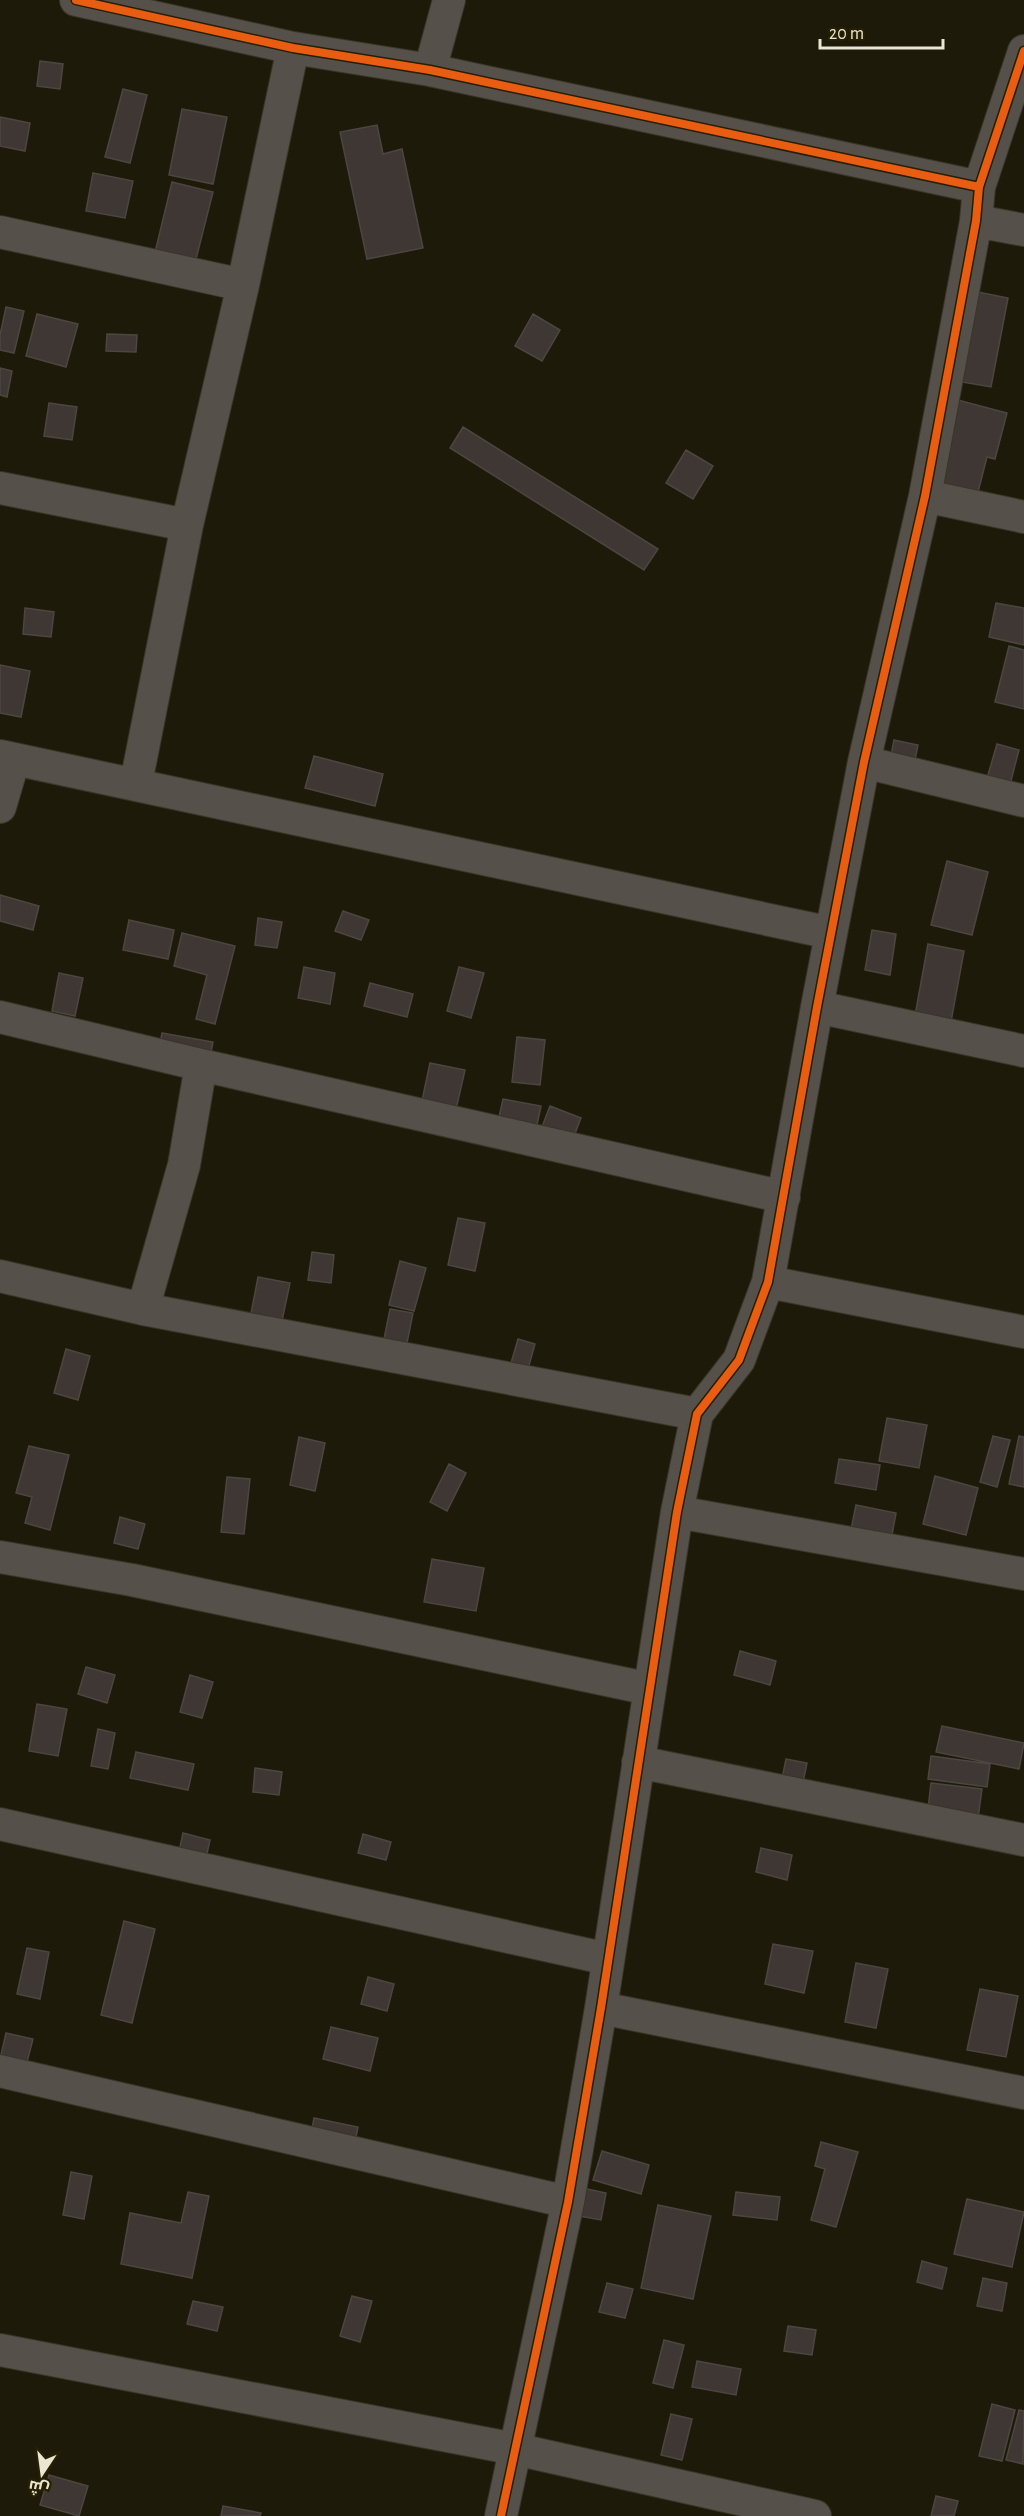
<svg xmlns="http://www.w3.org/2000/svg" width="1024" height="2516" font-family="'Alegreya Sans',Cairo,sans-serif">
<style>
.building{fill:#3e3733;stroke:#4c4641;stroke-width:1.5}
.lines{fill:none;stroke-linecap:round;stroke-linejoin:round}
.minor-casing{stroke:#393627;stroke-width:34}
.minor{stroke:#56504b;stroke-width:32}
.cycleway-casing{stroke:#261f01;stroke-width:11}
.cycleway{stroke:#e95d12;stroke-width:8}
</style>
<rect width="100%" height="100%" fill="#1e1a09"/>
<path class="building" d="M40,61L63,64L60,89L37,86Z
M123,89L147,95L130,163L105,157Z
M182,109L227,117L213,184L169,175Z
M0,117L30,123L25,151L0,146Z
M377,125L383,154L402,149L423,248L367,259L340,132Z
M93,173L133,181L125,218L86,211Z
M172,182L213,192L191,279L151,269Z
M973,291L1008,298L991,387L956,381Z
M6,307L24,311L14,353L0,350V335Z
M37,314L78,324L66,367L26,356Z
M533,314L560,330L542,361L515,346Z
M107,334L137,335L136,352L106,351Z
M0,368L12,371L7,397L0,395Z
M950,398L1007,413L995,459L987,457L977,496L928,484Z
M49,403L77,407L72,440L44,436Z
M463,427L658,549L644,570L450,448Z
M686,450L713,466L693,499L666,483Z
M996,603L1024,608V645L989,637Z
M25,608L54,612L51,637L23,634Z
M1009,646L1024,650V709L995,702Z
M0,665L30,671L21,717L0,713Z
M894,740L918,745L911,780L887,776Z
M997,744L1019,750L1008,792L985,785Z
M314,756L383,774L375,806L305,788Z
M947,861L988,872L972,935L931,925Z
M0,895L39,906L33,930L0,921Z
M343,911L369,920L361,940L335,931Z
M258,918L282,922L277,948L255,945Z
M129,920L174,930L168,959L123,950Z
M872,930L896,934L890,975L865,970Z
M182,933L235,946L215,1024L196,1019L207,975L174,966Z
M928,944L964,951L948,1038L912,1032Z
M304,967L335,973L330,1004L298,998Z
M459,967L484,973L471,1018L447,1011Z
M59,973L83,978L75,1016L52,1011Z
M370,983L413,994L407,1017L364,1006Z
M162,1033L213,1042L207,1071L156,1061Z
M517,1037L545,1040L540,1085L512,1082Z
M430,1063L465,1070L454,1118L420,1110Z
M503,1099L541,1106L535,1134L497,1126Z
M550,1106L581,1118L571,1144L540,1132Z
M458,1218L485,1223L475,1271L448,1265Z
M312,1252L334,1255L331,1283L308,1280Z
M400,1261L426,1268L414,1311L389,1305Z
M258,1277L290,1283L280,1330L249,1324Z
M390,1309L413,1313L403,1363L380,1359Z
M518,1339L535,1344L524,1383L507,1377Z
M66,1349L90,1356L78,1400L54,1393Z
M887,1418L927,1425L919,1468L879,1461Z
M993,1436L1010,1440L997,1487L980,1482Z
M1019,1436L1024,1437V1487L1009,1484Z
M299,1437L325,1443L315,1491L290,1485Z
M29,1446L69,1455L50,1530L25,1523L32,1497L16,1493Z
M839,1459L880,1465L876,1490L835,1483Z
M449,1464L466,1473L447,1511L430,1502Z
M935,1476L978,1488L966,1535L923,1524Z
M227,1477L250,1479L244,1534L221,1532Z
M856,1505L896,1513L888,1557L847,1549Z
M120,1517L145,1524L138,1549L114,1543Z
M432,1559L484,1568L476,1611L424,1602Z
M740,1651L776,1661L770,1685L734,1675Z
M86,1667L115,1675L107,1703L78,1694Z
M190,1675L213,1682L202,1718L180,1712Z
M37,1704L67,1709L58,1756L29,1751Z
M942,1726L1024,1743L1019,1769L936,1752Z
M98,1729L115,1733L108,1769L91,1766Z
M136,1752L194,1764L188,1790L130,1778Z
M931,1756L990,1764L987,1787L928,1779Z
M786,1759L807,1763L800,1797L779,1793Z
M255,1768L282,1772L279,1795L253,1792Z
M931,1783L982,1789L976,1833L926,1826Z
M183,1833L210,1840L205,1863L178,1856Z
M363,1834L391,1842L386,1860L358,1853Z
M761,1848L792,1855L787,1880L756,1872Z
M124,1921L155,1929L132,2023L101,2015Z
M773,1944L813,1951L804,1993L765,1984Z
M27,1948L49,1952L40,1999L17,1994Z
M856,1963L888,1969L876,2028L845,2022Z
M368,1977L394,1984L387,2011L361,2004Z
M980,1989L1018,1996L1006,2057L967,2050Z
M331,2027L378,2038L370,2071L323,2059Z
M6,2033L33,2039L20,2089L0,2059Z
M314,2118L358,2127L351,2163L307,2155Z
M821,2142L858,2152L836,2227L811,2220L825,2169L815,2166Z
M602,2151L649,2165L641,2194L593,2180Z
M71,2172L92,2176L84,2219L63,2215Z
M578,2187L606,2193L601,2220L573,2215Z
M188,2192L209,2196L192,2278L121,2264L130,2213L181,2223Z
M736,2192L780,2197L777,2220L733,2215Z
M967,2199L1024,2212L1012,2267L954,2254Z
M658,2205L711,2216L693,2299L641,2288Z
M922,2261L947,2268L942,2289L917,2282Z
M983,2278L1007,2283L1002,2311L977,2306Z
M607,2283L633,2289L625,2318L599,2312Z
M352,2296L372,2301L360,2342L340,2336Z
M193,2301L223,2307L217,2331L187,2324Z
M788,2326L816,2330L812,2355L784,2351Z
M664,2340L684,2345L673,2388L653,2383Z
M697,2361L741,2369L736,2395L692,2387Z
M992,2404L1015,2410L1002,2461L979,2456Z
M1019,2410L1024,2411L1023,2464L1006,2460Z
M671,2414L692,2419L682,2460L661,2455Z
M49,2475L88,2486L79,2516L40,2505Z
M936,2496L958,2501L954,2516H931Z
M223,2506L261,2513L260,2516H221Z"/>
<g class="lines">
<g class="minor-casing">
<path id="minor" d="M76,0L293,48L430,70L979,187
M430,70L449,0
M976,221L1024,230
M0,232L243,285
M0,488L187,525
M925,496L1024,517
M0,756L831,933
M864,762L1024,801
M136,783L187,525L243,285L293,48
M0,807L14,759
M817,1007L1024,1051
M0,1017L201,1065L784,1197
M0,1276L143,1309L697,1414
M768,1282L1024,1332
M143,1309L184,1165L201,1065
M677,1512L1024,1574
M0,1557L132,1580L650,1689
M638,1762L1024,1840
M0,1824L608,1959
M601,2008L1024,2093
M0,2071L568,2202
M0,2350L515,2449L815,2516
M501,2516L568,2202L601,2008L677,1512L697,1414L739,1360L768,1282L817,1007L864,762L925,496L976,221L979,187L1024,51"/>
</g>
<use href="#minor" class="minor"/>
<g class="cycleway-casing">
<path id="cycleway" d="M76,0L293,48L430,70L979,187
M501,2516L568,2202L601,2008L677,1512L697,1414L739,1360L768,1282L817,1007L864,762L925,496L976,221L979,187L1024,51"/>
</g>
<use href="#cycleway" class="cycleway"/>
</g>
<g transform="translate(42 2474) rotate(193)" stroke="#261f01" stroke-width="4.5" paint-order="stroke">
<path d="M0-4.5L10 22L0 15L-10 22Z" fill="#eae6d4"/>
<text y="-9" font-size="16" font-weight="bold" text-anchor="middle" fill="#eae6d4">ش</text>
</g>
<path d="M820 39v9h123v-9" fill="none" stroke="#eae6d4" stroke-width="3"/>
<text x="829" y="39" font-size="18" fill="#eae6d4" stroke="#261f01" stroke-width="4.5" paint-order="stroke">20 m</text>
</svg>
